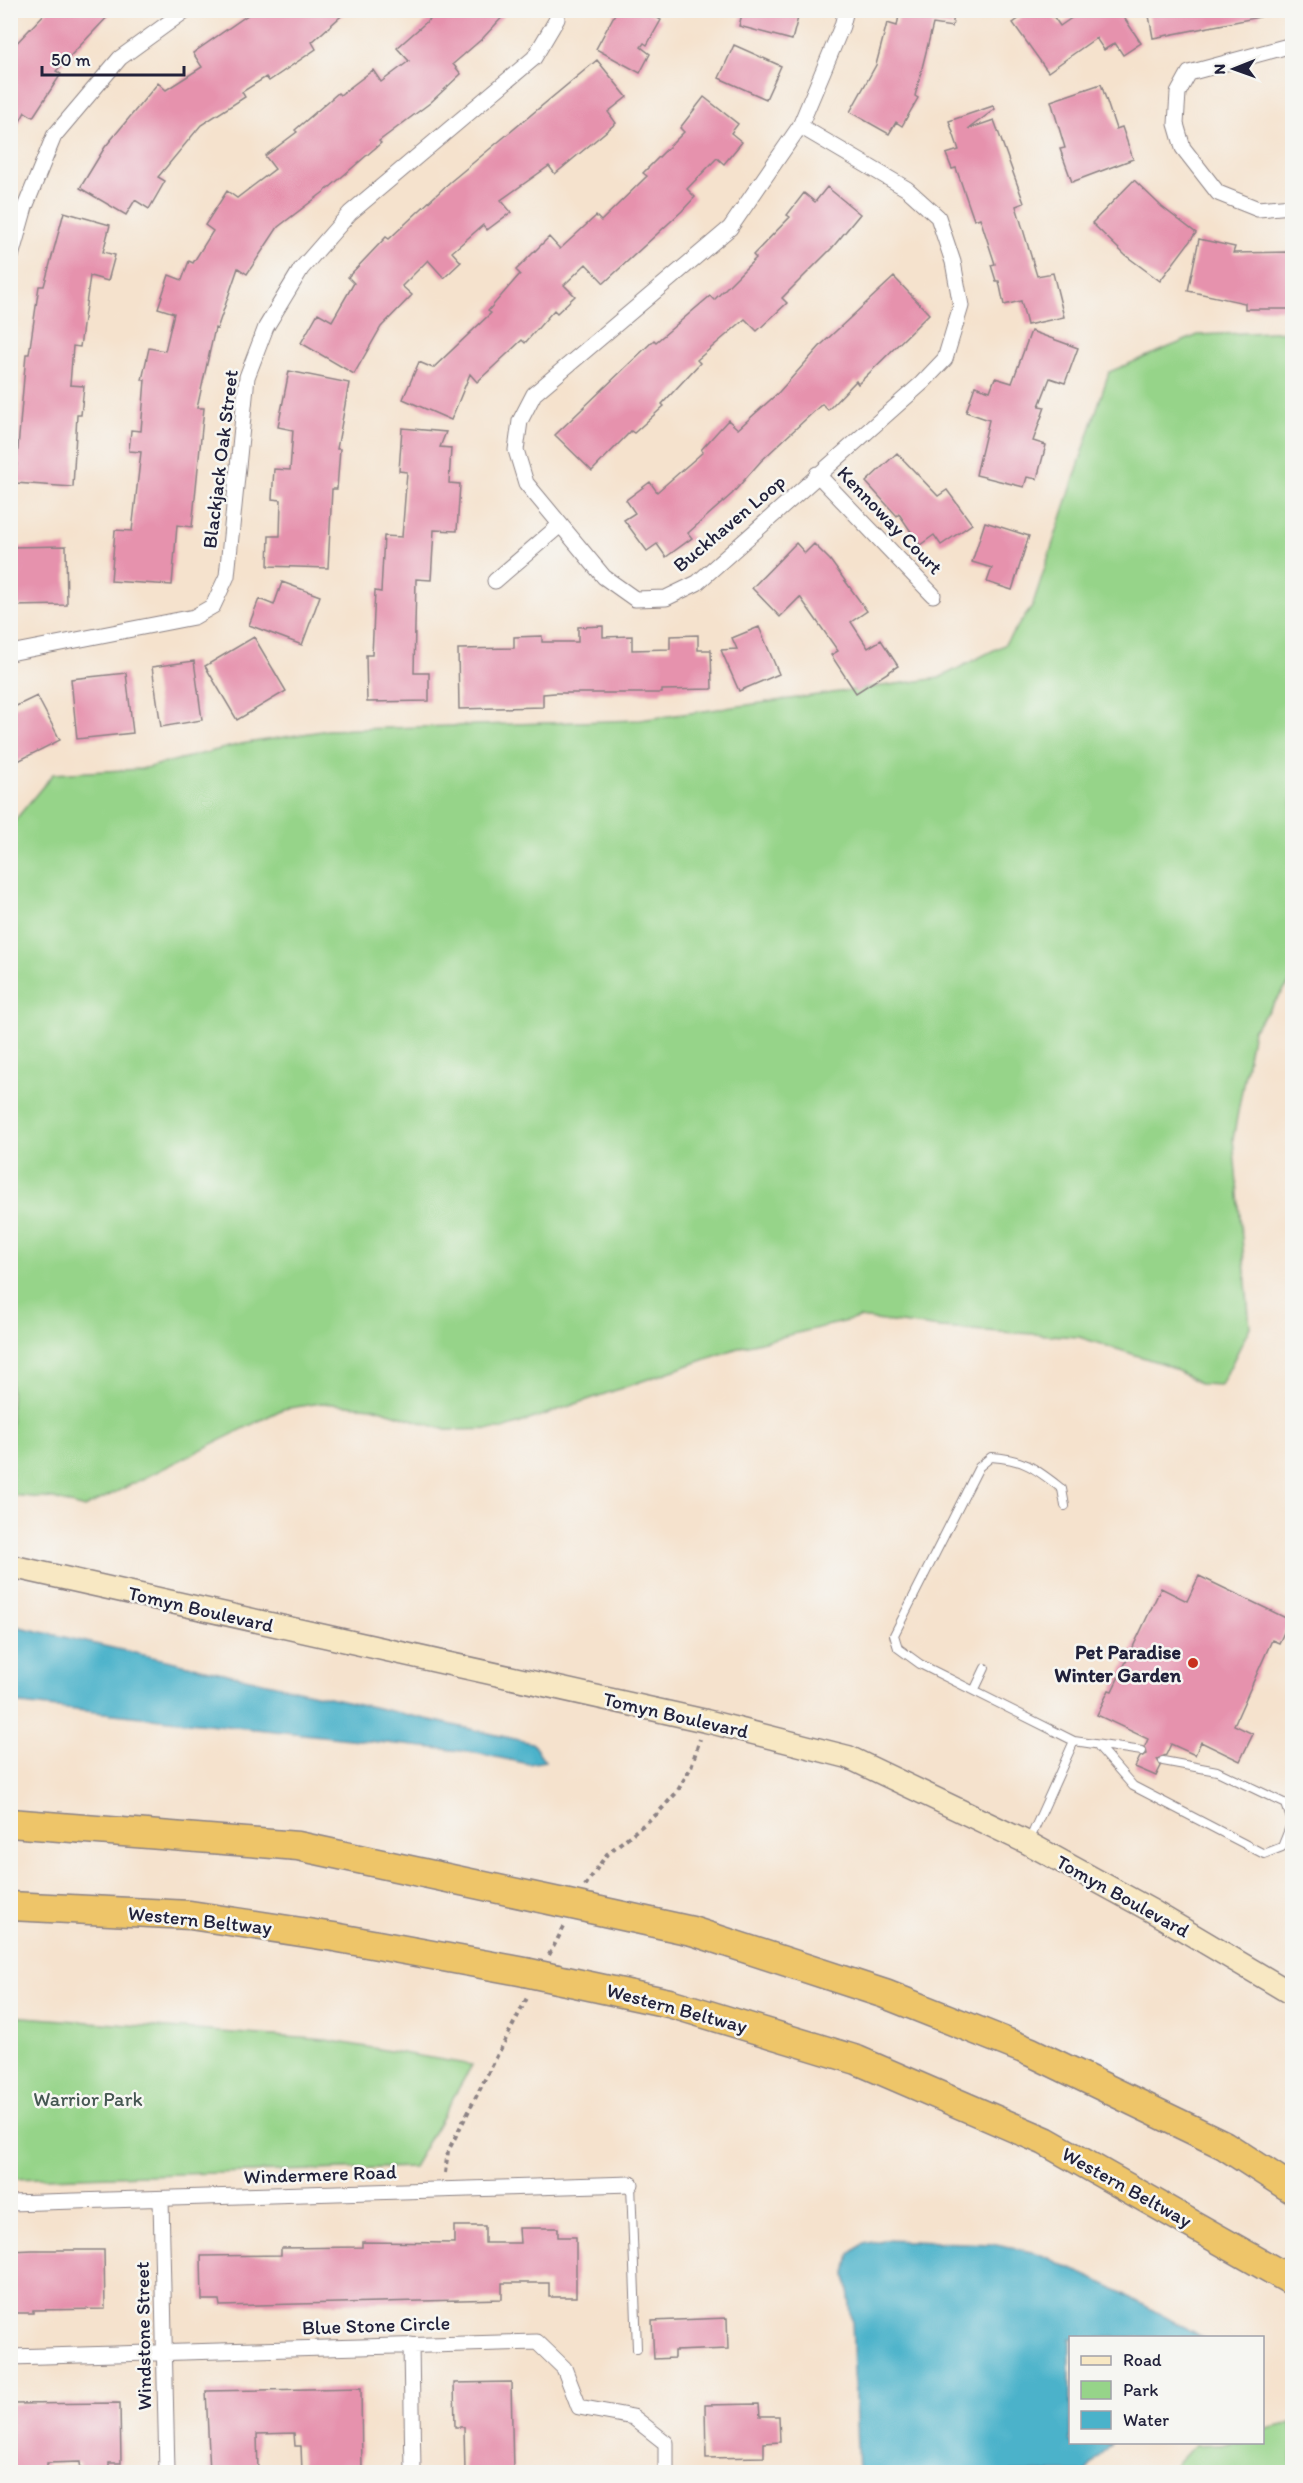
<svg xmlns="http://www.w3.org/2000/svg" width="1303" height="2483" font-family="Itim,sans-serif">
<style>
.green{fill:#96d489;stroke:#5c7b62;stroke-width:1.5}
.water{fill:#4bb2ca;stroke:#366a82;stroke-width:1.5}
.building{fill:#e692ad}
.lines{fill:none;stroke-linecap:round;stroke-linejoin:round}
.lane-casing{stroke:#8c8284;stroke-width:10}
.street-casing{stroke:#8c8284;stroke-width:17}
.secondary-casing{stroke:#8c8284;stroke-width:25}
.highway-casing{stroke:#8c8284;stroke-width:31}
.path{stroke:#8c8284;stroke-width:4;stroke-dasharray:4.5 4.5;stroke-linecap:butt}
.lane{stroke:#fff;stroke-width:8}
.street{stroke:#fff;stroke-width:15}
.secondary{stroke:#f8e8c3;stroke-width:22}
.highway{stroke:#eec569;stroke-width:28}
.highway-bridge-casing{stroke:#8c8284;stroke-width:31;stroke-linecap:butt}
.highway-bridge{stroke:#eec569;stroke-width:28}
.poi-dot{fill:#c8321e;stroke:#f6f6f2;stroke-width:2}
.labels{text-anchor:middle;dominant-baseline:central;stroke-width:5;stroke-linejoin:round;paint-order:stroke}
.street-label{font-size:20px;fill:#22223b;stroke:#f6f6f2}
.poi-label{font-size:20px;font-weight:bold;fill:#22223b;stroke:#f6f6f2;text-anchor:end}
.park-label{font-size:20px;fill:#455752;stroke:#f6f6f2}
</style>
<rect width="100%" height="100%" fill="#f6f6f2"/>
<filter id="ink" filterUnits="userSpaceOnUse"><feTurbulence type="fractalNoise" baseFrequency=".0167" numOctaves="2"/><feDisplacementMap in="SourceGraphic" scale="12" xChannelSelector="R" yChannelSelector="G"/><feConvolveMatrix kernelMatrix="1 2 1 2 8 2 1 2 1" color-interpolation-filters="sRGB"/></filter>
<filter id="wash" filterUnits="userSpaceOnUse"><feTurbulence type="fractalNoise" baseFrequency=".008" numOctaves="4" result="noise"/><feDisplacementMap in="SourceGraphic" scale="24" xChannelSelector="R" yChannelSelector="G"/><feGaussianBlur stdDeviation="1.35" result="paint"/><feColorMatrix in="noise" values="0 0 0 0 0 0 0 0 0 0 0 0 0 0 0 0 0 1.4 0 .05"/><feComposite in="paint" operator="in"/></filter>
<g filter="url(#wash)">
<rect width="100%" height="100%" fill="#f5e2cd"/>
<path class="green" d="M1292,331V980L1253,1030L1233,1139L1250,1327L1221,1385L1201,1384L1167,1365L1079,1337L941,1328L859,1318L744,1346L503,1429L446,1430L372,1407L321,1403L283,1409L84,1508L54,1499L11,1495V825L53,774L141,769L241,744L328,730L640,720L939,678L1004,645L1032,607L1109,372L1198,335Z
M11,2016L326,2040L472,2065L413,2167L11,2179Z
M1292,2423V2472H1169L1195,2445L1262,2442L1263,2430Z"/>
<path class="water" d="M11,1625L532,1743L545,1761L529,1764L471,1752L11,1703Z
M884,2240L991,2244L1037,2253L1111,2287L1202,2337L1070,2338V2442L1111,2443L1085,2472H858L852,2321L846,2274L850,2254L862,2244Z"/>
<g id="blocks">
<path class="building" d="M48,10H114L56,71L61,74L33,117L25,112L10,140V50Z
M255,10H348L312,42L316,49L269,81L266,77L242,92L245,97L201,125L158,177L165,181L149,209L135,200L126,215L80,188L105,147L158,83L166,90L202,67L193,53Z
M440,10H509L483,38L453,64L461,74L430,103L379,141L381,143L329,188L278,227L247,274L238,268L217,329L215,328L197,408H204L192,527L177,525L172,585L111,581L115,530L132,531L141,452L129,451L131,430L141,431L145,380H142L149,348L165,351L174,313L158,308L169,275L182,280L189,261L193,263L213,231L205,225L227,191L237,198L275,169L265,156L297,132L295,130L338,93L340,95L373,70L381,82L409,61L397,48Z
M617,10H644L661,20L647,45L644,43L641,47L650,54L640,73L596,49Z
M743,10H800L792,40L739,26Z
M900,10H955L952,27L933,24L915,96L918,98L902,126L896,122L889,134L850,112L876,65L887,23L897,26Z
M1031,10H1049L1060,26L1083,10H1119L1141,43L1123,55L1115,43L1104,50L1096,38L1048,72L1013,23Z
M1148,10H1259L1260,17L1153,38Z
M734,45L781,66L766,99L719,78Z
M597,60L627,97L608,112L616,123L555,174L549,166L501,200L511,212L487,230L483,225L452,252L461,262L444,278L428,260L402,286L412,295L381,327L354,374L301,343L318,313L332,321L354,283L348,277L386,237L389,239L450,182Z
M1101,84L1116,129L1122,127L1133,159L1072,182L1060,149L1065,148L1051,101Z
M704,97L738,124L731,133L742,142L724,164L717,158L687,189L695,197L682,211L604,283L586,264L564,285L575,296L557,313L554,310L525,343L522,340L477,382L470,374L451,420L403,399L419,362L433,368L491,313L488,311L520,274L516,270L549,237L560,249L596,216L601,221L647,176L643,173L684,132L680,128Z
M993,106L995,109L968,129L994,120L1024,203L1016,206L1037,276L1053,273L1064,317L1027,325L1021,301L1004,305L999,281H996L991,265L995,264L980,218L974,220L956,168L952,169L946,154L959,150L949,121Z
M1134,180L1162,207L1196,233L1160,281L1125,255L1092,223Z
M827,187L860,214L832,248L782,298L787,303L757,331L745,319L697,360L700,363L662,404L664,406L634,433L631,431L592,471L555,435L654,340L656,342L710,296L714,300L756,258L753,255L790,217L787,215L804,193L815,202Z
M64,212L110,225L103,252L115,255L108,281L90,276L80,347L73,346L70,385L84,386L81,415H77L73,487L15,483L26,354H29L39,286H44Z
M1199,239L1235,247L1233,253L1293,252V309H1245V303L1188,291Z
M894,277L929,314L858,384L856,381L828,410L822,404L761,461L732,494L688,533L692,538L666,557L657,544L647,551L624,520L635,513L626,500L650,482L657,492L703,452L701,450L728,420L738,429L779,392L822,344Z
M1031,331L1078,348L1065,383L1050,378L1039,406L1045,407L1033,441L1046,445L1037,479L1027,477L1024,487L976,475L989,420L966,412L975,386L990,391L995,378L1012,383Z
M289,371L349,383L337,449H340L337,489H332L328,568L268,566L269,536H280L281,500L272,499L274,469L290,470L293,430L278,427Z
M402,428L446,432L440,447L451,448L449,483L460,484L457,531L434,530L431,580L416,579L414,673H429V701L367,702L366,655H372L375,591L381,592L384,536L402,537L407,472L399,471Z
M897,453L938,496L947,490L972,524L941,545L934,535L920,545L899,514L897,516L866,482Z
M985,522L1029,536L1012,590L987,582L992,568L972,562Z
M796,543L805,553L814,544L830,560L867,611L851,622L868,648L881,640L898,666L856,693L831,655L838,651L800,597L780,617L752,588Z
M66,546L67,605L11,606L10,547Z
M282,582L320,596L302,645L249,625L259,599L274,605Z
M603,626V637L632,636V650L670,649V636L698,635V650H711L712,689L662,690V693H555L543,694V707L459,709L458,649L514,648V637L542,636V642H578V627Z
M759,627L779,674L739,691L721,650L737,649L732,638Z
M254,637L286,691L237,720L205,666Z
M194,661L202,720L161,727L152,667Z
M126,673L133,733L77,739L71,679Z
M37,696L60,740L10,765V709Z
M1199,1576L1290,1620L1279,1643L1272,1640L1234,1725L1253,1734L1240,1761L1201,1742L1195,1755L1171,1744L1166,1755L1157,1759L1161,1766L1156,1776L1135,1767L1140,1757L1147,1754L1145,1746L1148,1739L1097,1715L1109,1690L1112,1691L1161,1588L1187,1601Z
M454,2226H485V2243H520L519,2228H558V2237H576V2297H549V2283H502V2299L220,2306L219,2300H202L201,2256L281,2255V2248L362,2247V2242L454,2243Z
M33,2250H104L105,2309L33,2310V2313H10V2251Z
M727,2318L728,2349L674,2351V2358L654,2359L652,2321Z
M511,2382L513,2472H465L464,2427H455L454,2383Z
M361,2388L362,2472H302L301,2446H295L294,2433L257,2434L258,2472H210L206,2391Z
M120,2403L121,2463H109V2472H81L80,2462L47,2463V2472H10V2404Z
M759,2404L760,2416H779L780,2442L764,2443V2457L706,2458L705,2405Z"/>
</g>
</g>
<g filter="url(#ink)">
<use href="#blocks" fill-opacity="0" stroke="#8c8284" stroke-width="1.5"/>
<g class="lines">
<g class="lane-casing">
<path id="lane" d="M1065,1506L1062,1489C1036,1469 1025,1459 991,1457L979,1467L894,1635L898,1648L920,1664L1074,1741
M974,1691L985,1668
M1099,1747L1133,1786L1264,1854L1282,1847L1292,1822L1286,1804L1217,1771L1163,1761
M1029,1841L1074,1741L1142,1751
M631,2184L637,2349"/>
</g>
<g class="street-casing">
<path id="street" d="M1292,45L1189,73L1178,93L1176,124L1183,148L1218,193L1258,209L1292,206
M800,126L907,189L938,217L953,262L961,306L945,359L922,383L697,583L666,598L635,599L604,577L526,483L516,450L520,421L534,394L730,228L800,126L842,26L846,10
M10,260L25,207L54,136L120,58L186,10
M817,474L933,595
M495,581L560,525
M10,653L194,617L213,606L227,576L247,377L266,327L301,269L350,213L534,58L557,19V10
M161,2199L167,2472
M10,2203L631,2184
M411,2345L413,2472
M10,2357L537,2342L564,2368L579,2407L633,2417L666,2443V2472"/>
</g>
<g class="secondary-casing">
<path id="secondary" d="M10,1566L706,1721L848,1757L1028,1843L1152,1911L1292,1994"/>
</g>
<g class="highway-casing">
<path id="highway" d="M10,1823L298,1846L559,1902
M10,1906L190,1915L334,1937L525,1972
M591,1909L692,1931L885,1994L1031,2052L1224,2145L1292,2189
M557,1979L669,2003L857,2060L1045,2141L1292,2281"/>
</g>
<path class="path" d="M585,1886L607,1854L657,1814L677,1792L691,1767L700,1739
M549,1955L564,1927
M445,2173L448,2151L528,1996"/>
<use href="#lane" class="lane"/>
<use href="#street" class="street"/>
<use href="#secondary" class="secondary"/>
<use href="#highway" class="highway"/>
<g class="highway-bridge-casing">
<path id="highway-bridge" d="M559,1902L591,1909
M525,1972L557,1979"/>
</g>
<use href="#highway-bridge" class="highway-bridge"/>
</g>
</g>
<circle class="poi-dot" cx="1193" cy="1663" r="6"/>
<g class="labels">
<g class="street-label">
<text transform="translate(220 459) rotate(-83)">Blackjack Oak Street</text>
<text transform="translate(890 520) rotate(46)">Kennoway Court</text>
<text transform="translate(729 523) rotate(-40)">Buckhaven Loop</text>
<text transform="translate(201 1609) rotate(13)">Tomyn Boulevard</text>
<text transform="translate(676 1715) rotate(13)">Tomyn Boulevard</text>
<text transform="translate(1123 1896) rotate(29)">Tomyn Boulevard</text>
<text transform="translate(200 1920) rotate(6)">Western Beltway</text>
<text transform="translate(677 2008) rotate(15)">Western Beltway</text>
<text transform="translate(320 2174) rotate(-2)">Windermere Road</text>
<text transform="translate(1127 2187) rotate(29)">Western Beltway</text>
<text transform="translate(376 2325) rotate(-2)">Blue Stone Circle</text>
<text transform="translate(143 2336) rotate(-91)">Windstone Street</text>
</g>
<g class="poi-label">
<text x="1181" y="1652">Pet Paradise<tspan x="1181" dy="23">Winter Garden</tspan></text>
</g>
<g class="park-label">
<text x="88" y="2099">Warrior Park</text>
</g>
</g>
<rect width="1303" height="2483" fill="none" stroke="#f6f6f2" stroke-width="36"/>
<rect x="1069" y="2336" width="195" height="108" fill="#f6f6f2" stroke="#a1a1a9" stroke-width="1.5"/>
<rect x="1081" y="2356" width="30" height="9" fill="#f8e8c3" stroke="#a1a1a9" stroke-width="1.5"/>
<text x="1123" y="2366" font-size="18" fill="#22223b">Road</text>
<rect x="1081" y="2381" width="30" height="18" fill="#96d489" stroke="#a1a1a9" stroke-width="1.5"/>
<text x="1123" y="2396" font-size="18" fill="#22223b">Park</text>
<rect x="1081" y="2411" width="30" height="18" fill="#4bb2ca" stroke="#a1a1a9" stroke-width="1.5"/>
<text x="1123" y="2426" font-size="18" fill="#22223b">Water</text>
<g transform="translate(1234 69) rotate(269)" stroke="#f6f6f2" stroke-width="4.5" paint-order="stroke">
<path d="M0-4.5L10 22L0 15L-10 22Z" fill="#22223b"/>
<text y="-9" font-size="16" font-weight="bold" text-anchor="middle" fill="#22223b">N</text>
</g>
<path d="M42 66v9h142v-9" fill="none" stroke="#22223b" stroke-width="3"/>
<text x="51" y="66" font-size="18" fill="#22223b" stroke="#f6f6f2" stroke-width="4.5" paint-order="stroke">50 m</text>
</svg>
